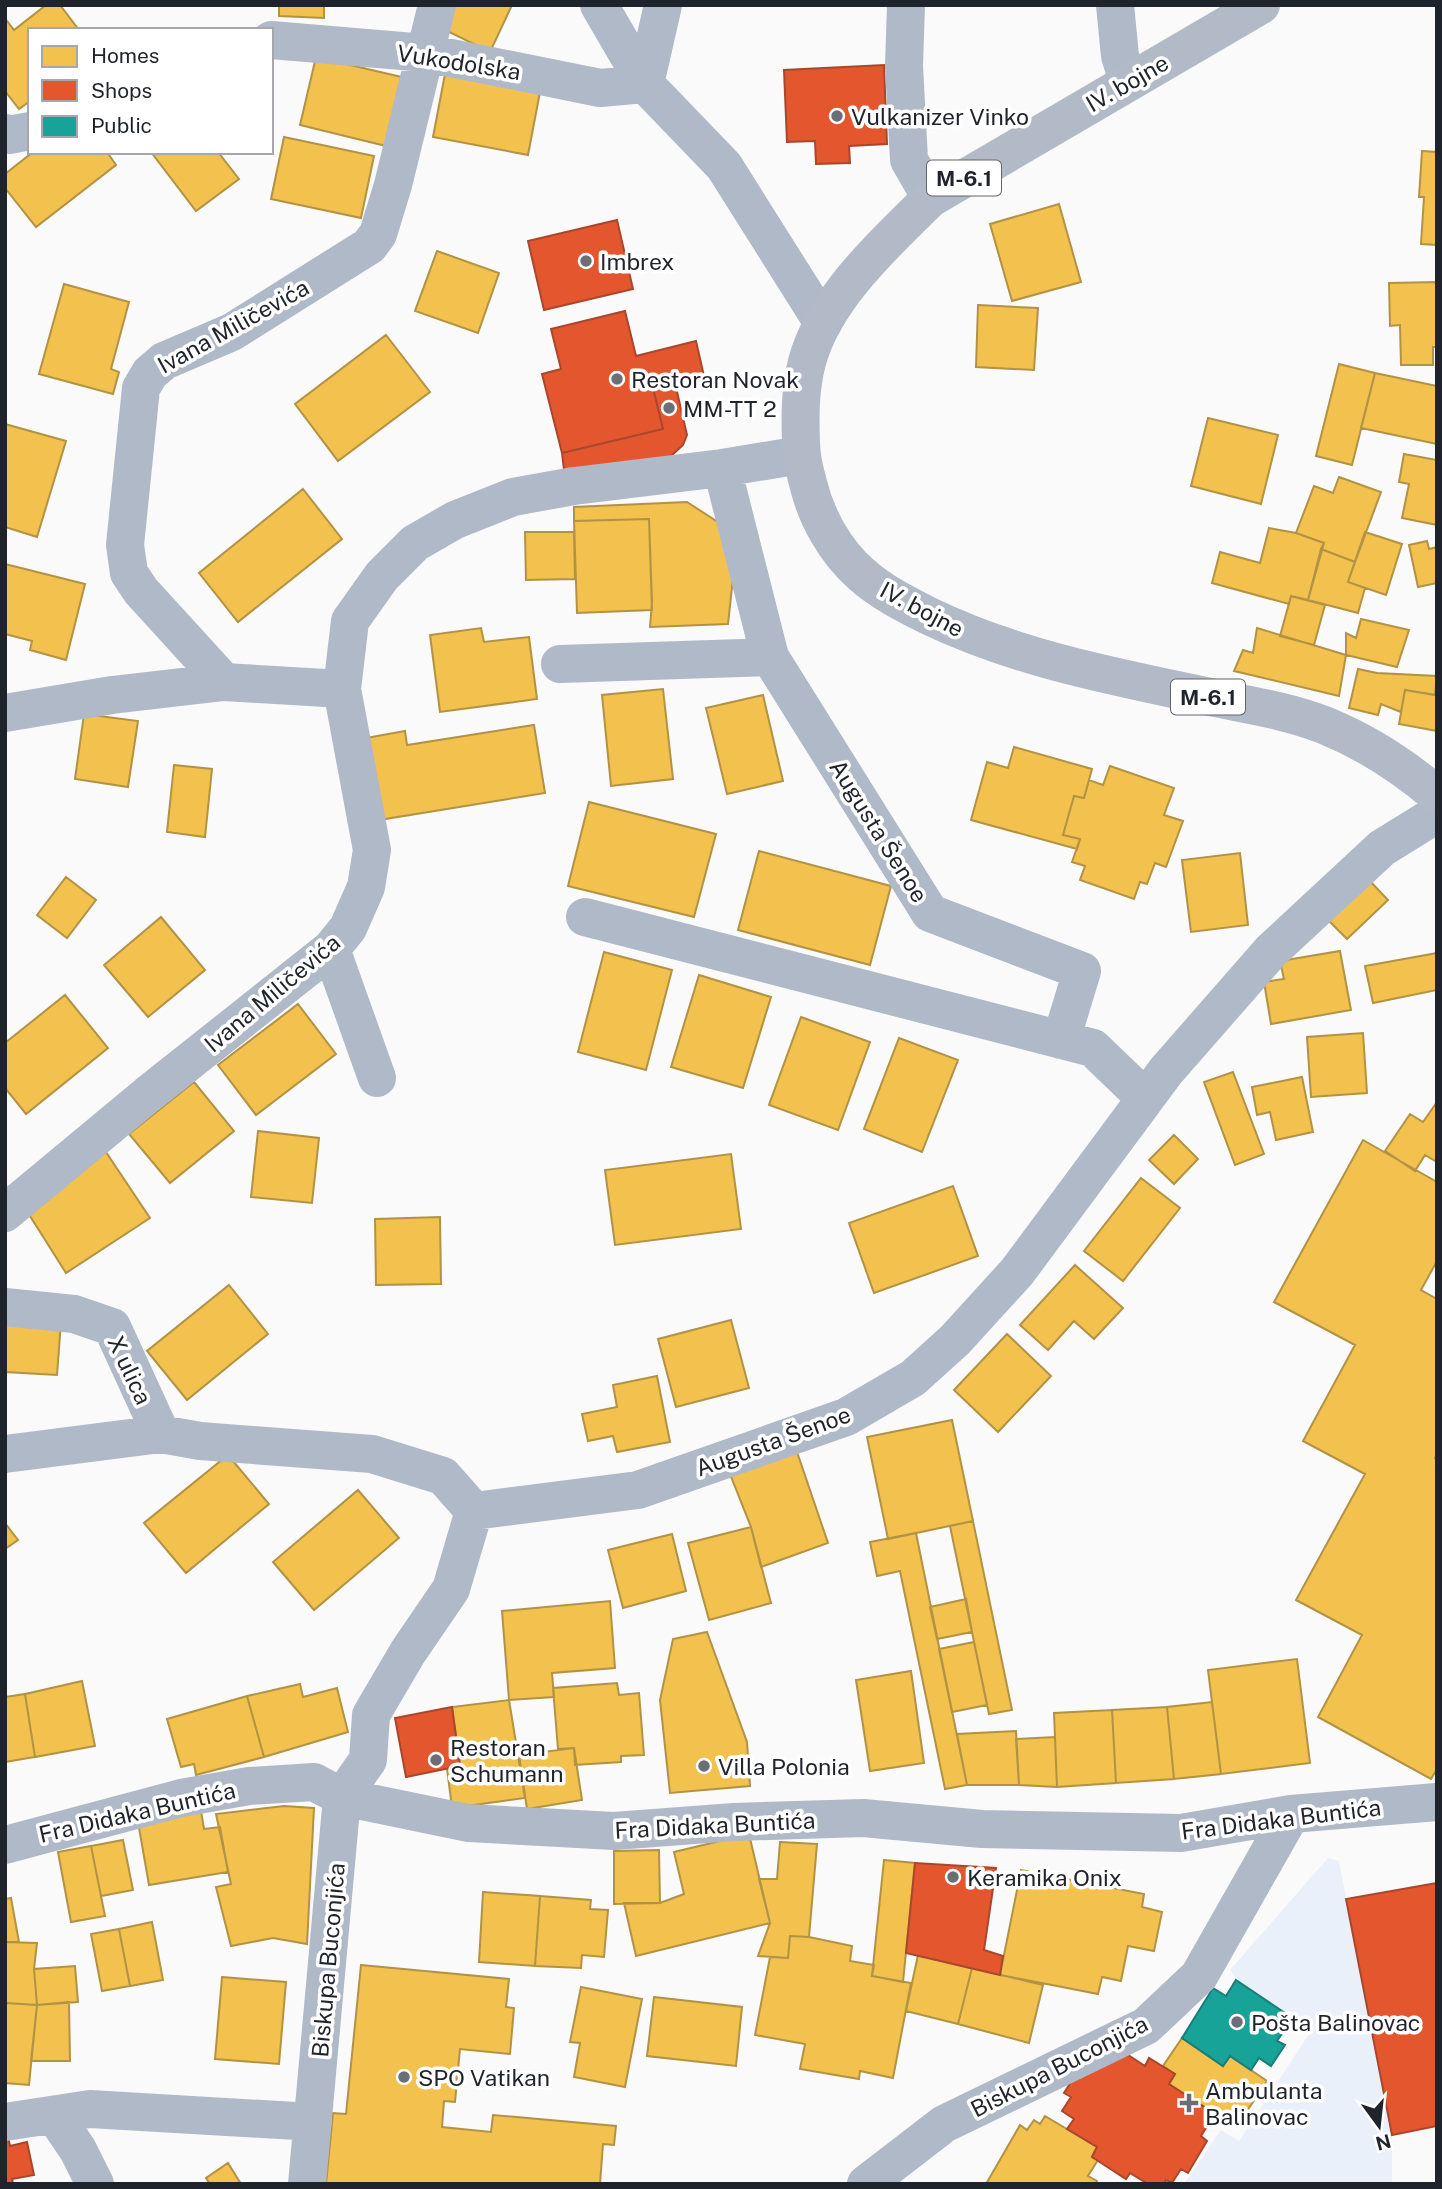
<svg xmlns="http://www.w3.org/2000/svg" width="1442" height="2189" font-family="'Public Sans',sans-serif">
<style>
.green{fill:#eaf0f9}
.homes{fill:#f2c14e;stroke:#b29244;stroke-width:2}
.shops{fill:#e4572e;stroke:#a9472d;stroke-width:2}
.public{fill:#17a398;stroke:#197d78;stroke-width:2}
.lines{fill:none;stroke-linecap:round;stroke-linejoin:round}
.minor{stroke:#b0b9c7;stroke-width:38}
.major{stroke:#b2bac7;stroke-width:38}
.poi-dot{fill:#6b6e74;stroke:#fff;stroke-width:2.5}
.labels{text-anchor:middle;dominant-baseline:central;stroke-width:7;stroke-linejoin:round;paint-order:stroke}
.shield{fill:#fff;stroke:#62656b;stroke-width:2}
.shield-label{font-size:21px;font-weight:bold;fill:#1e232c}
.street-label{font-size:23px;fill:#1e232c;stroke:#fff}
.poi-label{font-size:23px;fill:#1e232c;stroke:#fff;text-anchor:start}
</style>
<rect width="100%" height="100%" fill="#fafafa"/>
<path class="green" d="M1328,1858L1339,1861L1392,2135V2184H1184L1221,2130L1239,2141L1311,2031L1236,1980L1230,1970Z"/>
<path class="homes" d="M46,5H60L79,30H30V101L19,109L5,91V22L7,21L14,30Z
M279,5H324V18L279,16Z
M449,5H512L490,52L439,27Z
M316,57L406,78L390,147L300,125Z
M445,74L540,92L528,155L433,137Z
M284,137L374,156L361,218L271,199Z
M1422,151L1437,152V245L1421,244L1424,197H1419Z
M33,152H107L116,165L36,227L5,188V174Z
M151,152H218L239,179L196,211Z
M1059,204L1081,282L1012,301L990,224Z
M437,251L499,273L478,333L415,311Z
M1437,282V347H1433V365H1401L1400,325L1390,326L1389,283Z
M64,284L129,302L111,369L119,372L113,394L39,374Z
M978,305L1038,308L1034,370L976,367Z
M386,335L430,392L338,461L295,404Z
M1339,364L1375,373L1352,465L1316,456Z
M1375,373L1437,386V444L1361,428Z
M1208,418L1278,435L1261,504L1191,486Z
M5,424L66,441L37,537L5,527Z
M1404,454L1437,460V525L1402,518L1409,484L1399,482Z
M1339,477L1381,492L1355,562L1321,549L1324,543L1296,533L1314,486L1333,493Z
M303,489L342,539L238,622L199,573Z
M687,502L721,524L733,578L728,624L650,627L652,602L649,519L574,521V507Z
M649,519L652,610L577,613L574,521Z
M1269,528L1296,533L1324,543L1308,600L1291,596L1289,604L1212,583L1220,552L1260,563Z
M525,532H574L575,579L526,580Z
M1365,532L1402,544L1386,595L1348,582Z
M1427,541L1429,549L1437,547V583L1418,587L1409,545Z
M1321,549L1355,562L1348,582L1365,588L1358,613L1308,600Z
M5,564L85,584L66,660L30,650L32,641L5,634Z
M1291,596L1325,605L1314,645L1280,636Z
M1361,619L1409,630L1397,667L1346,655V633L1356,638Z
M481,628L484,642L529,637L537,699L440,712L430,635Z
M1257,628L1346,655L1339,696L1234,671L1243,650L1253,653Z
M1358,669L1377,673L1437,676L1435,695L1405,690L1401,712L1381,704L1378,715L1349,708Z
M663,689L673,779L611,786L602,695Z
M1405,690L1437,695V731L1399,724Z
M763,695L783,781L727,794L706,708Z
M84,714L138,721L128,787L75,779Z
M534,725L545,793L379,820L366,738L405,731L407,745Z
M1014,747L1092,769L1084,798L1074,796L1063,835L1080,839L1077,849L971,820L987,762L1008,768Z
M174,765L212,769L205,837L167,832Z
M1110,766L1174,788L1164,815L1183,821L1166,867L1155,863L1147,884L1140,882L1134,899L1080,880L1085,866L1072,862L1080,839L1063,835L1074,796L1084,798L1089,780L1103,785Z
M589,802L716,834L694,917L568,886Z
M759,851L891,886L870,965L738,930Z
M1240,853L1248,925L1191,932L1182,860Z
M66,877L96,900L67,938L37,915Z
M1368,879L1388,900L1347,939L1326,918Z
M161,917L205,970L148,1017L104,965Z
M1340,951L1351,1010L1271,1024L1264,982L1284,979L1280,961Z
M604,952L672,970L646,1070L578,1052Z
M1437,953V990L1373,1003L1365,966Z
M699,975L771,997L743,1088L671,1067Z
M65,995L108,1048L26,1114L5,1088V1043Z
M298,1004L336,1054L256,1115L218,1065Z
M801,1017L870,1042L838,1130L769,1105Z
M1363,1033L1367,1093L1311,1097L1307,1037Z
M899,1038L958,1060L922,1152L864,1129Z
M1233,1072L1264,1154L1235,1165L1204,1082Z
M1302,1077L1313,1132L1276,1140L1270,1112L1257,1115L1252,1087Z
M194,1082L234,1131L170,1183L129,1134Z
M1437,1102V1162L1425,1155L1415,1171L1385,1151L1410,1114L1423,1122Z
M258,1131L319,1138L312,1203L251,1197Z
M1174,1135L1198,1159L1174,1184L1149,1160Z
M1363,1140L1437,1182V1261L1421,1290L1437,1299V1454L1435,1458L1437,1460V1769L1431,1779L1318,1717L1362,1635L1296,1600L1365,1474L1303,1441L1355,1345L1274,1302Z
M106,1152L150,1218L66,1273L23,1205Z
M731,1154L741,1229L615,1245L605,1170Z
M1141,1178L1180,1208L1123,1281L1084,1251Z
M953,1186L978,1256L874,1293L849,1223Z
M440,1217L441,1284L376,1285L375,1219Z
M1075,1265L1123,1308L1094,1339L1074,1321L1048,1350L1020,1325Z
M229,1285L268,1334L187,1400L147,1351Z
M5,1318L61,1322L57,1375L5,1372Z
M731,1320L749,1388L676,1407L658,1339Z
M1007,1334L1051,1376L998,1432L954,1390Z
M657,1376L670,1442L617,1452L613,1436L588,1441L582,1414L617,1407L613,1385Z
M952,1420L973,1521L888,1539L867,1437Z
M795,1446L828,1543L761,1567L751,1527L728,1469Z
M228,1455L269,1504L186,1573L144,1523Z
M358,1490L399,1538L314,1610L273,1562Z
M973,1521L1012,1710L989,1714L950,1526Z
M5,1523L18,1540L5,1549Z
M751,1527L771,1603L709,1620L688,1543Z
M916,1533L967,1785L945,1789L900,1571L877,1576L870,1542Z
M672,1534L686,1591L623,1608L608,1550Z
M966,1599L972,1632L937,1639L930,1607Z
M610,1601L615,1668L552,1673L554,1697L509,1700L502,1611Z
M707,1632L747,1742L750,1786L670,1793L660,1700L673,1639Z
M974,1642L987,1705L952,1712L939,1649Z
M1297,1659L1310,1763L1221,1774L1208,1670Z
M911,1671L924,1763L870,1771L856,1680Z
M82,1681L95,1746L35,1757L25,1694Z
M617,1683L619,1695L639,1693L644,1755L621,1756V1762L575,1765L574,1748L558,1749L553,1688Z
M300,1684L303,1697L337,1688L348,1732L264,1757L247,1696Z
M25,1694L35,1757L5,1762V1697Z
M247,1696L264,1757L196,1775L194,1764L181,1767L167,1719Z
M509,1700L525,1798L452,1808L447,1768L460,1766L452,1707Z
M1212,1702L1221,1774L1174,1779L1167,1707Z
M1167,1707L1174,1779L1116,1783L1112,1710Z
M1112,1710L1116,1783L1057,1787L1054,1713Z
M1016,1731L1019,1785H967L957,1734Z
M1055,1737L1057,1787L1019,1785L1016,1739Z
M574,1748L582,1800L527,1809L519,1755Z
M284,1806L314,1808L307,1944L273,1938L231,1946L216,1887L231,1884L216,1814Z
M201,1811L204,1829L220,1827L228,1872L149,1885L138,1822Z
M749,1834L770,1923L636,1956L624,1903H660L684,1894L674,1852Z
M123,1840L133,1890L101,1896L91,1846Z
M780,1842L817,1844L809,1937L790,1936L788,1958L758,1956L770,1923L759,1879H777Z
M91,1846L105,1916L71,1922L58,1852Z
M659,1850L660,1903L614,1904V1851Z
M884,1860L915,1863L903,1982L872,1976Z
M1021,1870L1144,1894L1142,1907L1162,1912L1154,1951L1128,1946L1121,1981L1102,1977L1098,1994L1000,1975Z
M483,1892L540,1896L535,1966L479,1962Z
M540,1896L591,1900L590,1909L608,1910L604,1957L582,1955L581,1968L535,1966Z
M11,1898L19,1942H5V1899Z
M152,1922L163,1980L130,1986L119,1929Z
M119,1929L130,1986L102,1991L91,1934Z
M790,1936L809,1937L852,1946L850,1961L874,1965L872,1976L911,1983L893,2078L860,2071L859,2079L800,2069L805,2044L755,2035L770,1957L788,1958Z
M5,1942L37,1943L34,1969L37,2005L5,2003Z
M918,1955L972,1968L958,2024L906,2011Z
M361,1965L509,1979L506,2007L514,2008L510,2054L460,2049L455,2102L444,2101L442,2127L491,2132L493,2115L616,2126L614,2145L603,2144L600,2184H326L333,2113L346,2114Z
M75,1966L78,2002L37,2005L34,1969Z
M972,1968L1043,1985L1029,2043L958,2024Z
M222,1977L286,1982L279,2064L215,2059Z
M581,1987L642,1999L625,2087L574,2077L580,2043L570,2042Z
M654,1997L742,2007L736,2066L647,2056Z
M69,2002L70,2061H31L37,2005Z
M5,2003L37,2005L29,2085L5,2083Z
M1182,2038L1223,2066L1230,2056L1267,2081L1243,2117L1235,2111L1227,2122L1169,2084L1175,2074L1163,2066Z
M1045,2116L1097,2147L1092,2157L1098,2160L1088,2176L1097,2181L1095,2184H986L1020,2125L1027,2130L1034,2120L1040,2124Z
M228,2163L241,2184H210L206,2178Z"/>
<path class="shops" d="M884,65L887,144L849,146L850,163L816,164L815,141L787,142L784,70Z
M617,220L633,289L544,310L528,241Z
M625,311L636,356L696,341L704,376L653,388L663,429L562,453L542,374L561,369L551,329Z
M675,383L687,435L683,445L670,457L564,470L562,453L663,429L653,388Z
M452,1707L460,1766L406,1777L395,1718Z
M915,1863L996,1868L984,1950L1003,1956L1000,1975L906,1953Z
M1437,1883V2126L1392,2135L1346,1899Z
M1116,2047L1145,2066L1149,2058L1175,2074L1169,2084L1209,2110L1205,2116L1211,2120L1201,2136L1207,2141L1188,2173L1181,2169L1172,2183L1166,2180L1164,2184H1148L1130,2173L1126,2179L1092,2157L1097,2147L1067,2129L1074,2119L1062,2111L1071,2097L1064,2093L1083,2063Z
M5,2132H7L10,2146L27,2142L34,2175L12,2179L13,2184H5Z"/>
<path class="public" d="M1236,1980L1285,2013L1280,2020L1288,2025L1277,2041L1285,2045L1271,2066L1259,2058L1251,2070L1230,2056L1223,2066L1182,2038L1213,1988L1226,1996Z"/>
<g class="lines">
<path class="minor" d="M599,5L645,84L724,166L823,323
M906,5L904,66L909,160L931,198
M1115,5L1120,56L1128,81
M271,40L426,53L600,88L645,84
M645,84L663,5
M5,133L9,135L30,131
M722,468L770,657L930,913L1082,971L1061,1040
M560,664L770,657
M224,682L141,591L129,573L125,545L141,388L150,373L164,361L232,332L369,246L378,234L393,185L437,5
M5,713L112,695L224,682L342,689
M585,917L1093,1048L1145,1098
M331,949L377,1078
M5,1213L147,1095L331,949L348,928L366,887L372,850L342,689L350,621L382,576L415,543L455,520L513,497L574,486L722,468L801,455
M5,1307L74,1314L112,1327L161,1434
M5,1454L161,1434L200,1441L372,1454L443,1476L474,1511L451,1589L408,1652L371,1715L368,1760L342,1797L307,2184
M474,1511L638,1490L846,1417L913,1378L955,1340L1017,1272L1166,1071L1271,951L1382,848L1437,814
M5,1845L181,1798L249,1786L314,1782L342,1797L468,1823L614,1831L734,1822L863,1818L982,1829L1181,1833L1291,1814L1437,1802
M55,2116L78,2150L95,2184
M5,2122L90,2109L313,2122
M866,2184L944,2124L1146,2026L1199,1976L1291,1814"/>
<path class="major" d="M1261,5L931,198C885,243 824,298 807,362C800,389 800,415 801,442C801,456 804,469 808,483C816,517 835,551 861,574C881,592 905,604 929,616C1020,660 1122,678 1220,699C1255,706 1291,712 1324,725C1366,742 1403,766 1437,795"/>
</g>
<g class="poi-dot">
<circle cx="837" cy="116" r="7"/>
<circle cx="586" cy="261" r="7"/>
<circle cx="617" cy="379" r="7"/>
<circle cx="669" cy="408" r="7"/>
<circle cx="436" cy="1760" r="7"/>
<circle cx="704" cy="1766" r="7"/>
<circle cx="953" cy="1877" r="7"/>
<circle cx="1237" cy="2022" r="7"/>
<circle cx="404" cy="2077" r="7"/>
<path d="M1185.5 2092.5h7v7h7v7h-7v7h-7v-7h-7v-7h7z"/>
</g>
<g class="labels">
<g class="shield">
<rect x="927" y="160.5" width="74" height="35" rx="5"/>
<rect x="1171" y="679.5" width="74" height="35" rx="5"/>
</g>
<g class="shield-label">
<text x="964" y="178">M-6.1</text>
<text x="1208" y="697">M-6.1</text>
</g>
<g class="street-label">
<text transform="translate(459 62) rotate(9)">Vukodolska</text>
<text transform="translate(1127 83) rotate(-30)">IV. bojne</text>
<text transform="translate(233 326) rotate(-29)">Ivana Miličevića</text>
<text transform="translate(922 609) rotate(28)">IV. bojne</text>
<text transform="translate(879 831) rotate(58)">Augusta Šenoe</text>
<text transform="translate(272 993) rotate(-40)">Ivana Miličevića</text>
<text transform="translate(130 1370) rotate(65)">X ulica</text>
<text transform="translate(773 1441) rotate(-20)">Augusta Šenoe</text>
<text transform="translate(137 1812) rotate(-13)">Fra Didaka Buntića</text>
<text transform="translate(1281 1819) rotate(-7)">Fra Didaka Buntića</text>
<text transform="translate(715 1825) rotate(-3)">Fra Didaka Buntića</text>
<text transform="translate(328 1960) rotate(-85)">Biskupa Buconjića</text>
<text transform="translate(1059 2066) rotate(-27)">Biskupa Buconjića</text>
</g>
<g class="poi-label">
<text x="851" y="116">Vulkanizer Vinko</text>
<text x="600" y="261">Imbrex</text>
<text x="631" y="379">Restoran Novak</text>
<text x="683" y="408">MM-TT 2</text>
<text x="450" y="1747">Restoran<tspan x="450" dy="26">Schumann</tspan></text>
<text x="718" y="1766">Villa Polonia</text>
<text x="967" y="1877">Keramika Onix</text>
<text x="1251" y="2022">Pošta Balinovac</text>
<text x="418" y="2077">SPO Vatikan</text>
<text x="1205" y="2090">Ambulanta<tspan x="1205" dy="26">Balinovac</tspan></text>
</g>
</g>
<rect width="1442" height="2189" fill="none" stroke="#1e232c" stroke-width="14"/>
<rect x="28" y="28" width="245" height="126" fill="#ffffff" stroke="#a5a7ab" stroke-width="2"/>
<rect x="42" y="46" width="35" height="21" fill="#f2c14e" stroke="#a5a7ab" stroke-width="2"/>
<text x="91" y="63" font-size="21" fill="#1e232c">Homes</text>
<rect x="42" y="80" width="35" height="21" fill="#e4572e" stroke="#a5a7ab" stroke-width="2"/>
<text x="91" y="98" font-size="21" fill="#1e232c">Shops</text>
<rect x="42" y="116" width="35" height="21" fill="#17a398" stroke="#a5a7ab" stroke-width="2"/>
<text x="91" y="133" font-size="21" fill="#1e232c">Public</text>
<g transform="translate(1379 2126) rotate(165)" stroke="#ffffff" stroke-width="5" paint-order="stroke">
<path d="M0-5L12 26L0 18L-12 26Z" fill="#1e232c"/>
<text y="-10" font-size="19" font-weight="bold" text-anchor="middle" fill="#1e232c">N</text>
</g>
</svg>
